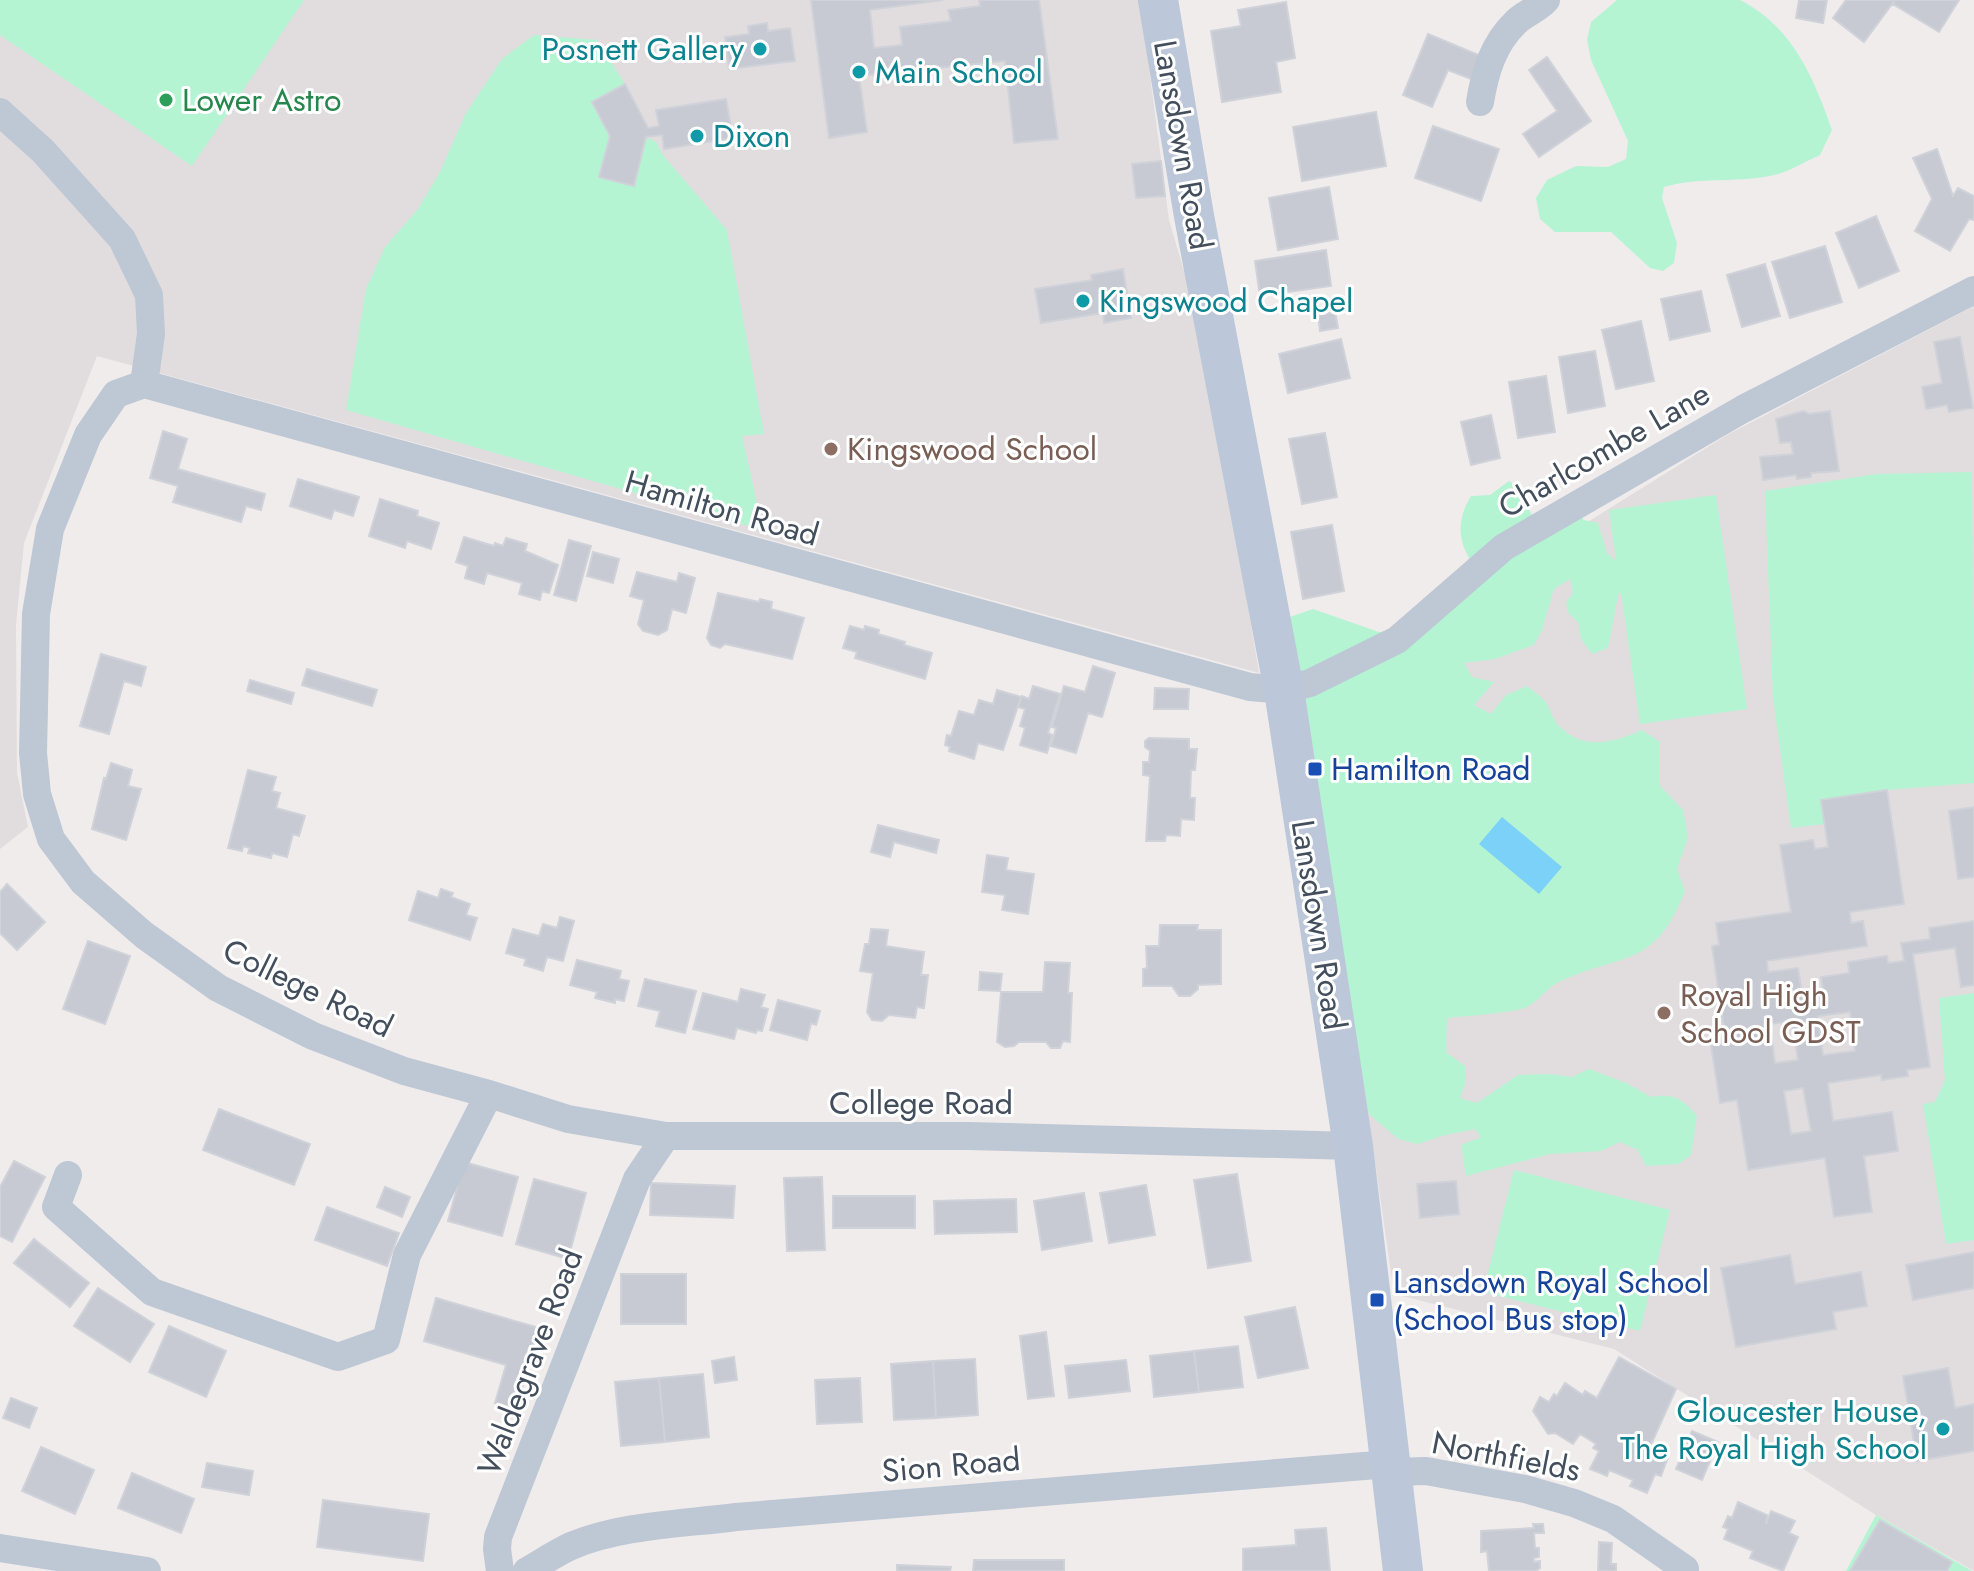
<svg xmlns="http://www.w3.org/2000/svg" width="1974" height="1571" font-family="Jost,sans-serif">
<style>
.education{fill:#e1ddde}
.green{fill:#b4f4d3}
.water{fill:#7bd1f7}
.building{fill:#c8cad3;stroke:#d0d2d9;stroke-width:2;fill-rule:evenodd}
.lines{fill:none;stroke-linecap:round;stroke-linejoin:round}
.street{stroke:#bec7d4;stroke-width:28}
.secondary{stroke:#bcc7d9;stroke-width:40}
.culture-dot{fill:#0f9aa8;stroke:#fff;stroke-width:3}
.leisure-dot{fill:#2e9e5b;stroke:#fff;stroke-width:3}
.education-dot{fill:#8d6e63;stroke:#fff;stroke-width:3}
.transit-dot{fill:#1a4fb4;stroke:#fff;stroke-width:3}
.labels{text-anchor:middle;dominant-baseline:central;stroke-width:6;stroke-linejoin:round;paint-order:stroke}
.culture-label{font-size:32px;fill:#0d838f;stroke:#fff;text-anchor:start}
.leisure-label{font-size:32px;fill:#27864d;stroke:#fff;text-anchor:start}
.street-label{font-size:32px;fill:#434e5c;stroke:#fff}
.education-label{font-size:32px;fill:#785e54;stroke:#fff;text-anchor:start}
.transit-label{font-size:32px;fill:#164399;stroke:#fff;text-anchor:start}
</style>
<rect width="100%" height="100%" fill="#f0ecec"/>
<path class="education" d="M0,0H1140L1169,220L1205,342L1259,673L97,356L24,543L16,625L17,773L28,827L0,849Z
M1974,306V1571L1876,1515L1614,1349L1394,1294L1314,733L1509,571L1727,435Z"/>
<path class="green" d="M0,0H304L192,166L0,35Z
M1617,0H1740C1792,26 1814,78 1832,130L1820,155C1806,161 1792,170 1778,174C1741,184 1700,176 1664,187L1662,198L1677,243L1674,263L1663,271L1650,268L1611,232H1555L1540,219L1536,198L1547,180L1576,166L1608,167L1626,159L1628,141L1591,60L1587,40L1591,22Z
M534,35L597,40L625,84L592,102L634,186L646,137L656,142L662,154L727,230L764,434L742,436L763,530L346,410L366,289L385,247L418,209L440,172L466,113L502,59Z
M1972,472L1974,783L1887,790L1821,800L1824,824L1791,828L1773,698L1765,491L1877,474Z
M1509,481L1522,488L1526,505L1534,518L1575,508L1584,520L1598,523L1607,553L1616,561L1609,510L1716,495L1747,709L1640,724L1621,592L1618,595L1608,648L1592,654L1581,639L1578,622L1569,614L1566,602L1573,593L1570,579L1554,589L1542,630L1534,645L1495,659L1464,663L1472,677L1494,682L1474,705L1491,714L1506,695L1527,686C1533,691 1542,697 1546,703C1551,710 1553,720 1559,726C1583,751 1613,743 1642,730L1660,742V786L1683,810L1688,837L1677,869L1685,891C1654,969 1625,952 1561,981C1548,986 1539,1001 1527,1007C1514,1013 1463,1016 1447,1018L1446,1052L1465,1066V1084L1460,1098L1477,1103L1518,1075L1550,1074L1572,1077L1589,1069L1626,1083L1651,1097C1674,1093 1683,1099 1697,1116L1691,1155L1679,1164L1646,1166L1638,1150L1620,1142L1601,1151L1550,1154L1466,1176L1461,1145L1481,1137L1475,1129L1441,1136L1418,1144L1398,1139L1369,1114L1283,634L1287,618L1313,609L1379,632L1417,636L1455,585L1469,558C1457,537 1458,517 1471,496L1490,495Z
M1974,993V1240L1946,1244L1923,1104L1935,1102L1945,1080L1939,998Z
M1514,1170L1670,1210L1640,1331L1483,1292Z
M1876,1515L1972,1571H1846Z"/>
<path class="water" d="M1502,817L1562,867L1539,894L1479,844Z"/>
<path class="building" d="M811,0H943L870,10L874,48L902,45L900,27L951,21L948,10L980,6L979,0H1039L1058,139L1014,143L1005,61L859,76L867,132L829,138Z
M1799,0H1827L1823,23L1796,18Z
M1846,0H1895L1864,42L1833,18Z
M1895,0H1959L1939,32L1893,4Z
M1286,2L1295,58L1276,62L1281,92L1222,102L1211,31L1241,26L1238,10Z
M767,23L768,31L790,28L795,61L729,69L725,37L749,34L748,26Z
M1428,34L1481,56L1471,79L1448,70L1432,107L1403,95Z
M1547,57L1591,121L1539,157L1523,134L1557,111L1529,70Z
M625,84L648,128L659,126L656,110L726,99L733,138L664,149L662,135L646,137L634,186L599,177L610,136L592,102Z
M1376,112L1386,166L1302,181L1293,127Z
M1433,126L1499,149L1481,201L1415,178Z
M1937,149L1953,196L1958,188L1974,196V220L1969,219L1950,251L1915,231L1932,199L1913,158Z
M1161,161L1165,196L1136,198L1132,164Z
M1329,187L1338,239L1278,250L1269,198Z
M1876,216L1899,271L1859,288L1836,233Z
M1825,246L1842,302L1790,318L1772,262Z
M1326,250L1331,286L1260,296L1255,261Z
M1765,264L1780,316L1742,327L1727,275Z
M1123,269L1131,318L1104,323L1103,313L1041,323L1035,289L1092,280L1091,275Z
M1701,291L1710,331L1670,340L1661,299Z
M1335,312L1338,328L1320,331L1318,315Z
M1641,321L1654,381L1616,389L1602,330Z
M1960,337L1973,408L1949,412L1947,405L1926,409L1922,387L1942,383L1934,342Z
M1341,339L1350,378L1288,393L1279,354Z
M1595,351L1605,406L1568,413L1559,357Z
M1546,376L1555,432L1518,438L1509,382Z
M1803,411L1809,414L1830,411L1839,471L1811,473V477L1797,479L1796,475L1763,480L1760,457L1793,454L1791,442L1780,443L1776,419Z
M1491,415L1500,458L1471,465L1461,422Z
M163,431L187,439L178,469L265,494L261,510L246,506L241,522L173,502L178,486L150,478Z
M1325,433L1337,497L1302,504L1289,439Z
M298,479L359,497L353,516L334,510L331,519L290,506Z
M380,499L418,511L417,516L439,523L431,549L407,541L405,548L369,536Z
M1332,525L1344,591L1303,599L1291,532Z
M464,537L494,546L495,543L503,546L506,538L527,544L525,551L558,565L549,593L542,591L540,600L519,594L522,583L487,573L484,584L465,578L468,566L456,562Z
M569,540L591,546L576,601L554,595Z
M593,552L619,559L613,583L587,576Z
M637,572L677,582L679,573L695,578L686,613L672,609L667,630L658,635L643,631L638,624L644,600L630,596Z
M718,593L759,602L760,599L772,602L771,609L804,618L792,659L725,644L720,648L711,645L707,638Z
M850,626L864,630L865,626L879,630L878,634L905,642L904,645L932,653L925,679L855,658L857,652L843,648Z
M101,654L146,667L141,686L124,681L109,734L80,726Z
M1093,666L1115,673L1102,717L1088,713L1076,753L1051,746L1056,728L1052,727L1064,686L1085,692Z
M307,669L377,690L372,706L302,685Z
M250,680L294,693L291,704L247,691Z
M1033,686L1060,694L1048,733L1052,735L1047,753L1020,745L1025,728L1020,726L1025,709L1018,707L1022,696L1029,699Z
M1155,688L1189,689L1188,709H1154Z
M997,690L1021,697L1003,750L978,743L974,759L949,751L950,747L945,745L947,735L951,736L959,711L974,715L979,700L993,704Z
M1149,738L1189,739V749H1197L1195,770H1191L1190,798H1195L1194,820L1181,819L1180,836L1166,835L1165,841H1146L1150,776L1143,775V762H1149L1150,751L1145,747V741Z
M111,763L132,770L128,786L141,789L126,840L92,829L104,778L106,779Z
M248,770L276,777L272,791L280,793L276,808L305,816L299,836L293,834L287,857L272,853L271,858L248,853L250,848L243,846L242,851L228,848Z
M1887,790L1904,904L1850,912L1851,923L1863,921L1867,946L1767,961L1768,972L1798,968L1802,994L1823,991L1821,977L1849,973L1848,962L1887,956L1888,963L1904,961L1901,943L1930,939L1929,928L1974,921V985L1961,987L1955,948L1913,954L1930,1067L1907,1070L1908,1076L1882,1080L1881,1075L1828,1083L1833,1121L1892,1112L1898,1151L1864,1156L1872,1212L1834,1217L1825,1158L1748,1170L1737,1100L1720,1103L1710,1039L1725,1037L1712,946L1719,945L1716,923L1791,912L1780,845L1813,840L1815,849L1828,847L1821,800ZM1850,1012L1855,1051L1823,1055L1818,1016ZM1792,1021L1798,1060L1775,1063L1770,1024ZM1803,1088L1811,1131L1791,1134L1784,1091Z
M1974,807V877L1958,879L1949,811Z
M878,825L939,840L936,853L894,842L890,857L871,852Z
M987,855L1008,858L1006,870L1034,874L1028,914L1002,910L1005,895L982,892Z
M7,884L45,922L17,950L0,933V892Z
M441,889L453,893L451,897L470,904L466,915L477,918L470,940L409,920L418,891L438,898Z
M560,917L574,921L563,961L547,957L543,971L524,965L526,959L506,953L513,929L539,936L543,924L557,928Z
M1160,925H1198L1197,930H1221V984L1198,985V989L1190,996H1179L1172,986H1143V969L1147,968L1146,946H1159Z
M871,929L888,930L886,946L924,952L921,975H928L924,1008L917,1007L915,1018L889,1015L882,1021L872,1020L867,1012L873,973L860,971L865,944H869Z
M88,941L130,956L105,1024L63,1009Z
M577,960L621,971L619,979L629,981L624,1001L615,999V1003L595,998L597,992L570,985Z
M1045,962L1070,963L1068,993H1072L1070,1042L1063,1041L1060,1048H1051L1046,1042H1019L1014,1046L1005,1047L997,1042L1001,992H1043Z
M980,972L1002,974L1000,991L979,990Z
M645,979L696,991L685,1033L656,1026L660,1011L638,1006Z
M741,989L765,995L761,1007L768,1009L762,1031L757,1030L756,1033L737,1028L734,1039L693,1029L703,993L738,1002Z
M778,1000L820,1011L816,1025L811,1023L807,1040L770,1030Z
M219,1109L310,1144L294,1185L203,1150Z
M14,1161L45,1177L12,1242L0,1236V1187Z
M464,1162L518,1177L502,1236L448,1221Z
M1237,1174L1251,1261L1208,1268L1194,1180Z
M822,1177L825,1250L787,1251L784,1178Z
M534,1179L586,1193L568,1259L516,1244Z
M1456,1181L1459,1214L1420,1218L1417,1184Z
M651,1183L735,1186L733,1218L650,1215Z
M1146,1185L1155,1235L1109,1243L1100,1193Z
M385,1187L410,1197L402,1217L377,1207Z
M1084,1193L1092,1241L1042,1250L1034,1201Z
M833,1196H915V1228H833Z
M1016,1199L1017,1232L935,1234L934,1201Z
M327,1207L399,1233L387,1266L315,1240Z
M34,1239L89,1283L70,1307L14,1263Z
M1974,1252V1288L1913,1300L1906,1265Z
M1790,1255L1795,1284L1861,1272L1867,1306L1833,1312L1836,1329L1736,1347L1721,1268Z
M621,1274H686V1324H621Z
M98,1288L154,1324L130,1362L74,1326Z
M436,1298L539,1328L516,1409L495,1403L506,1365L424,1341Z
M1295,1307L1308,1368L1258,1378L1245,1317Z
M169,1326L226,1351L206,1397L149,1372Z
M1046,1332L1054,1396L1028,1399L1020,1336Z
M1238,1346L1243,1387L1199,1392L1194,1351Z
M1194,1351L1199,1392L1154,1397L1150,1356Z
M734,1357L737,1380L715,1383L712,1361Z
M1619,1357L1676,1389L1649,1449L1668,1457L1661,1476L1655,1474L1647,1493L1630,1486L1633,1480L1609,1470L1607,1476L1590,1469L1599,1451L1593,1448L1596,1444L1580,1434L1573,1444L1555,1433L1548,1434L1533,1411L1540,1397L1549,1402L1554,1394L1557,1396L1565,1383L1583,1395L1585,1391L1597,1398Z
M975,1359L978,1415L936,1418L933,1361Z
M1126,1360L1130,1391L1069,1398L1065,1366Z
M933,1361L936,1418L894,1420L891,1364Z
M1948,1368L1955,1408L1974,1404V1451L1917,1461L1903,1376Z
M703,1374L709,1437L665,1442L659,1378Z
M659,1378L665,1442L621,1446L615,1382Z
M860,1378L862,1422L817,1424L815,1380Z
M11,1398L37,1408L29,1428L3,1418Z
M1692,1431L1718,1442L1702,1480L1676,1469Z
M41,1447L94,1470L75,1514L22,1491Z
M207,1463L253,1471L249,1495L202,1487Z
M132,1473L194,1499L181,1533L118,1508Z
M323,1500L429,1514L423,1561L317,1547Z
M1738,1502L1767,1515L1766,1524L1771,1511L1795,1521L1789,1533L1798,1537L1783,1571L1750,1558L1753,1551L1724,1539L1728,1529L1723,1527L1728,1516L1732,1518Z
M1880,1520L1952,1562L1947,1571H1850Z
M1533,1524H1543L1544,1533H1534L1535,1548H1539V1557L1534,1558V1562L1540,1561V1568L1536,1571H1489L1487,1551L1481,1552V1531L1534,1528Z
M1326,1528L1330,1571H1243V1549L1296,1545L1295,1530Z
M1599,1542L1612,1543L1611,1564H1616V1571H1598Z
M974,1560H1064V1571H973Z
M897,1565L951,1567L950,1571H897Z"/>
<g class="lines">
<path class="street" d="M1480,102C1485,72 1493,44 1516,22C1525,13 1537,10 1546,0
M0,112L43,151L122,239L149,295L151,334L144,384
M144,384L1250,687L1284,690L1310,683L1397,640L1504,547L1743,409L1974,290
M144,384L116,394L88,435L50,529L36,614L33,753L37,794L51,839L83,882L144,935L218,988L313,1036L404,1071L489,1094L568,1119L666,1136H968L1353,1146
M68,1175L56,1207L152,1292L338,1357L386,1340L407,1255L489,1094
M1390,1472L1426,1471L1525,1489L1574,1503L1613,1519L1685,1569
M0,1548L147,1571
M500,1571L497,1549L498,1537L637,1179L666,1136
M527,1571C541,1563 556,1553 571,1546C621,1525 682,1524 736,1517L1389,1464"/>
<path class="secondary" d="M1158,0L1194,216L1284,690L1353,1146L1403,1571"/>
</g>
<g class="culture-dot">
<circle cx="760" cy="49" r="8"/>
<circle cx="859" cy="72" r="8"/>
<circle cx="697" cy="136" r="8"/>
<circle cx="1083" cy="301" r="8"/>
<circle cx="1943" cy="1429" r="8"/>
</g>
<circle class="leisure-dot" cx="166" cy="100" r="8"/>
<g class="education-dot">
<circle cx="831" cy="449" r="8"/>
<circle cx="1664" cy="1013" r="8"/>
</g>
<g class="transit-dot">
<rect x="1307" y="761" width="16" height="16" rx="4"/>
<rect x="1369" y="1292" width="16" height="16" rx="4"/>
</g>
<g class="labels">
<g class="culture-label">
<text x="744" y="49" text-anchor="end">Posnett Gallery</text>
<text x="875" y="72">Main School</text>
<text x="713" y="136">Dixon</text>
<text x="1099" y="301">Kingswood Chapel</text>
<text x="1927" y="1411" text-anchor="end">Gloucester House,<tspan x="1927" dy="37">The Royal High School</tspan></text>
</g>
<g class="leisure-label">
<text x="182" y="100">Lower Astro</text>
</g>
<g class="street-label">
<text transform="translate(1183 145) rotate(80)">Lansdown Road</text>
<text transform="translate(1604 450) rotate(-30)">Charlcombe Lane</text>
<text transform="translate(722 508) rotate(16)">Hamilton Road</text>
<text transform="translate(1319 925) rotate(81)">Lansdown Road</text>
<text transform="translate(308 988) rotate(26)">College Road</text>
<text x="921" y="1103">College Road</text>
<text transform="translate(530 1362) rotate(-69)">Waldegrave Road</text>
<text transform="translate(1506 1456) rotate(11)">Northfields</text>
<text transform="translate(951 1465) rotate(-5)">Sion Road</text>
</g>
<g class="education-label">
<text x="847" y="449">Kingswood School</text>
<text x="1680" y="995">Royal High<tspan x="1680" dy="37">School GDST</tspan></text>
</g>
<g class="transit-label">
<text x="1331" y="769">Hamilton Road</text>
<text x="1393" y="1282">Lansdown Royal School<tspan x="1393" dy="37">(School Bus stop)</tspan></text>
</g>
</g>
</svg>
